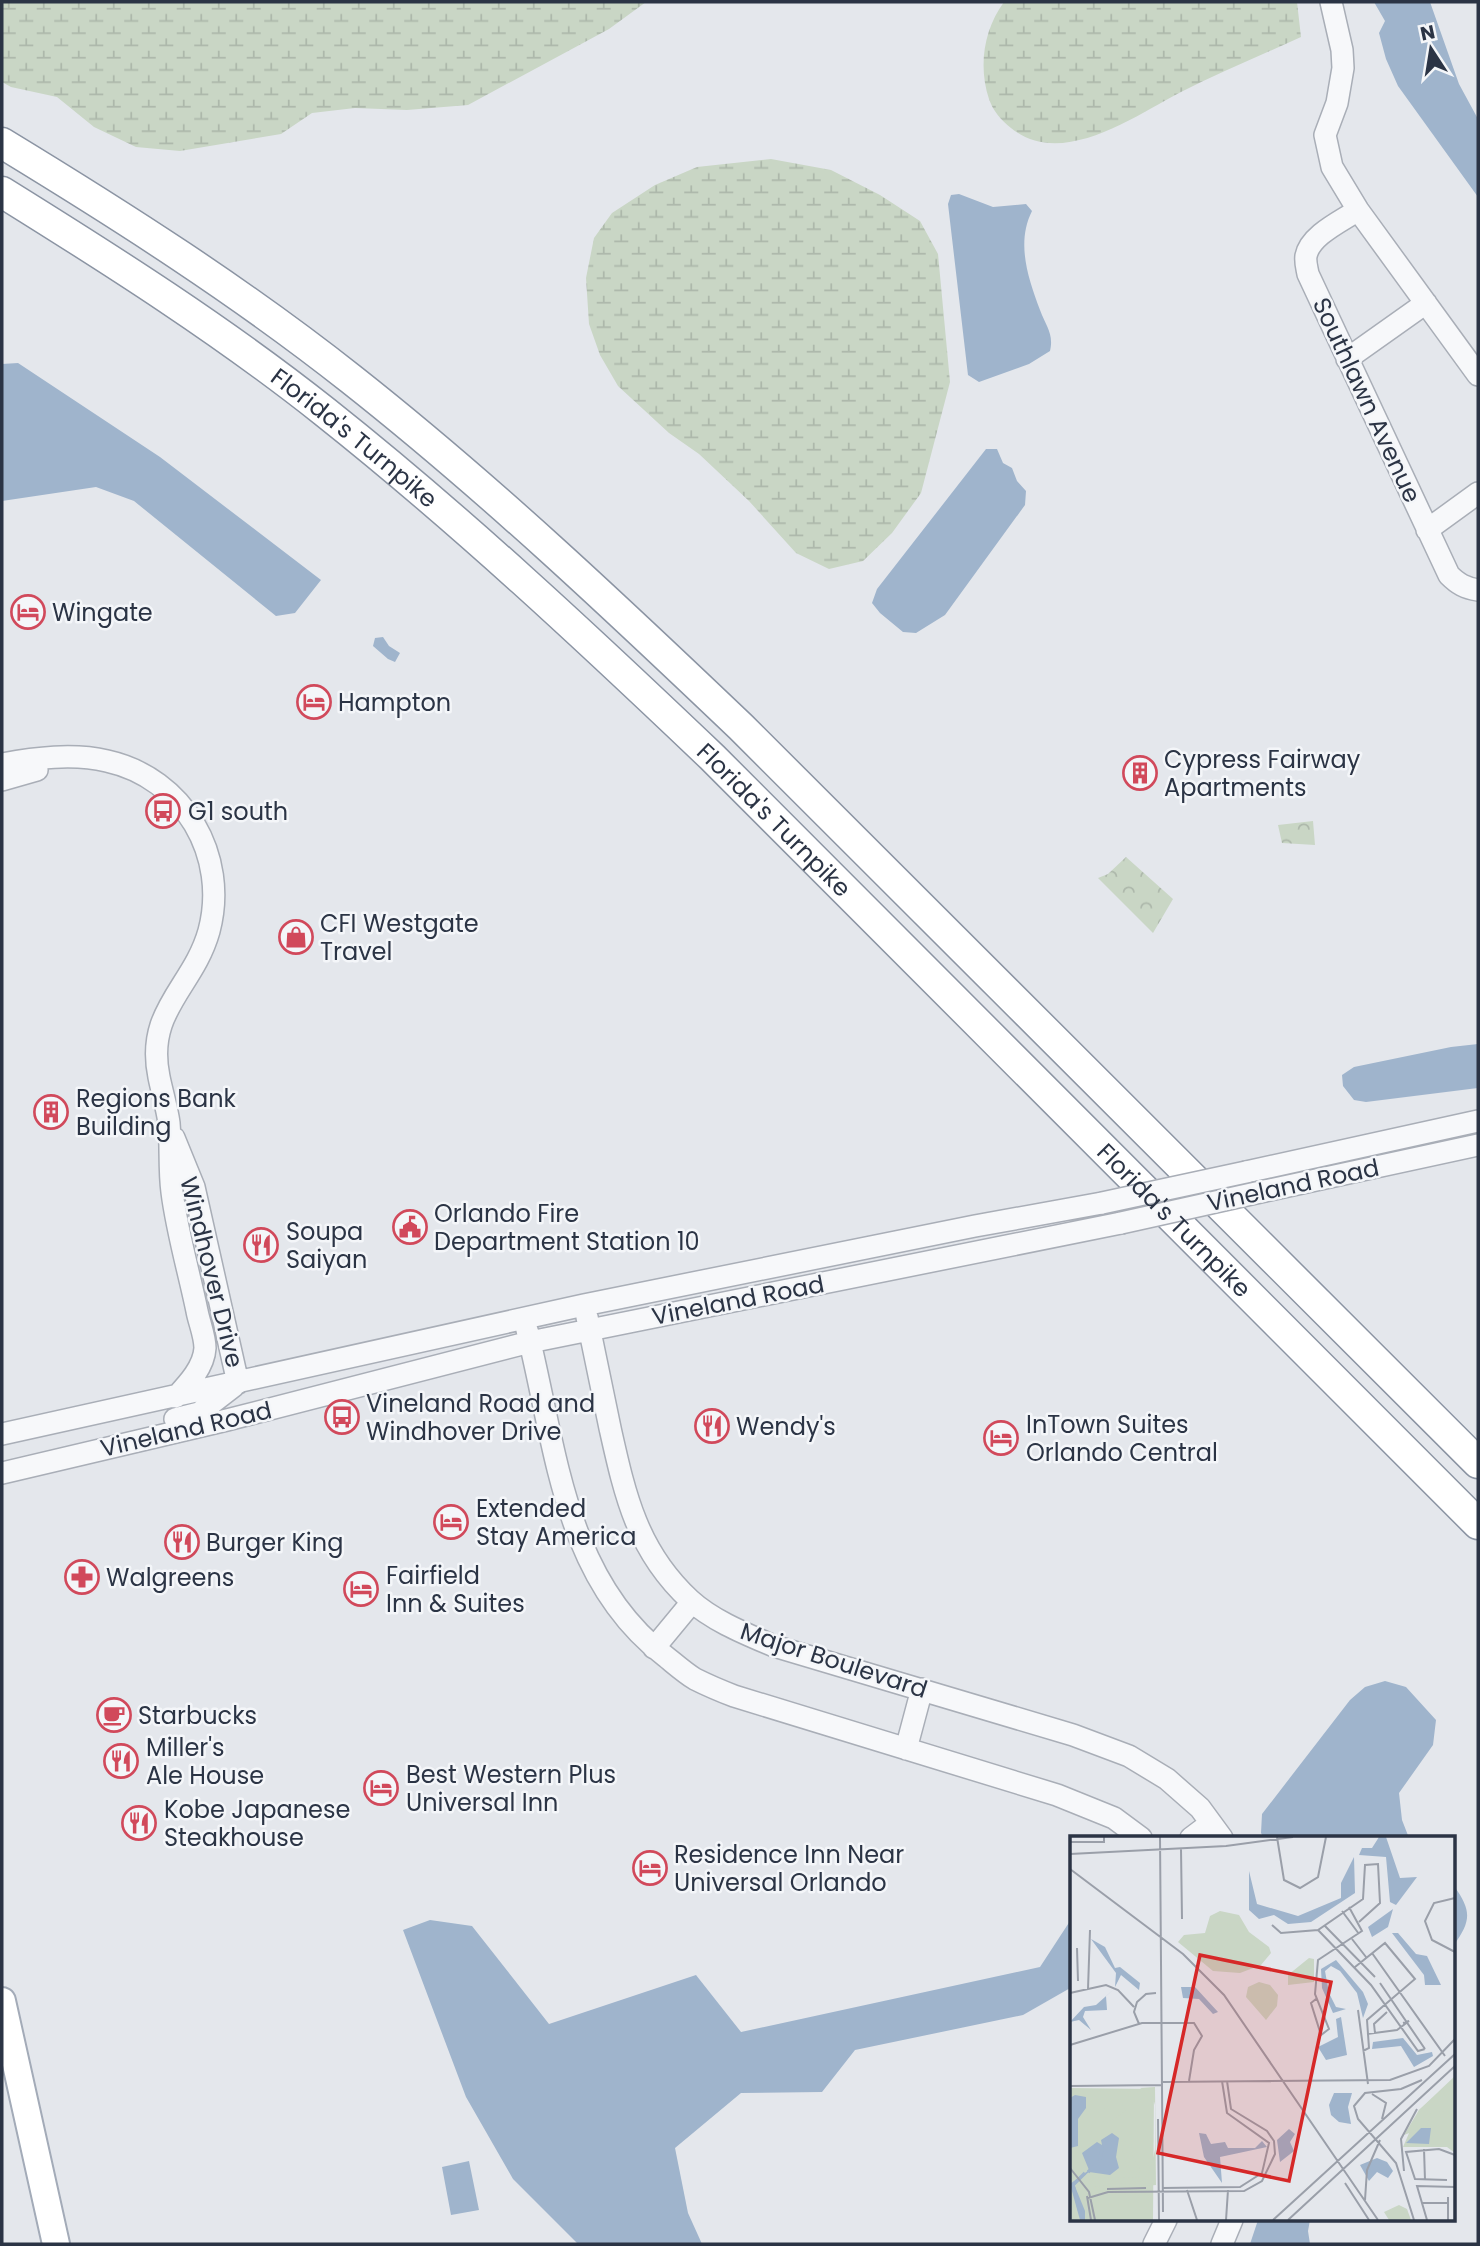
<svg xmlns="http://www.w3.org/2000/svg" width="1480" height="2246" font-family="Poppins,sans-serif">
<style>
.wetland{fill:url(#wetland-marsh)}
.park{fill:url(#park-crowns)}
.water{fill:#9fb4cc}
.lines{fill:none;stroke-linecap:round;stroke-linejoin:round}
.minor-casing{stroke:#a9aeb7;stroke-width:24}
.major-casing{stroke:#a3abb8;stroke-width:30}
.highway-casing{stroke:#8b94a3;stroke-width:33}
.minor{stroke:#f7f8fa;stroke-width:21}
.major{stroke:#fff;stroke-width:26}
.highway{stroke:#fff;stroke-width:30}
.minor-bridge-casing{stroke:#a9aeb7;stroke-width:24;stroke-linecap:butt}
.minor-bridge{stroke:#f7f8fa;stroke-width:21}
.labels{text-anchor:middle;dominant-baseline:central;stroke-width:5;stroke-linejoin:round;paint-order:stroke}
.street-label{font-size:24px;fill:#2b3445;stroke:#f4f6f9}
.poi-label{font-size:24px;fill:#2b3445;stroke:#f4f6f9;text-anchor:start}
.inset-river{fill:none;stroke:#9fb4cc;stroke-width:3.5}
.inset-road{fill:none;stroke:#9a9fa9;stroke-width:2}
.view{fill:#d62828;fill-opacity:0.15;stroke:#d62828;stroke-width:3.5}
.inset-edge{fill:none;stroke:#2b3445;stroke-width:3.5}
</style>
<defs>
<pattern id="wetland-marsh" width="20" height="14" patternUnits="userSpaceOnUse" patternTransform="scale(1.75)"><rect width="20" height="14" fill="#c9d6c5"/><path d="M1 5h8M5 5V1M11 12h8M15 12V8" fill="none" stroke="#adb8ab"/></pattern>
<pattern id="park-crowns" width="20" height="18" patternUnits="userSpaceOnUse" patternTransform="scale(1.75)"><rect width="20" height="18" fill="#c9d6c5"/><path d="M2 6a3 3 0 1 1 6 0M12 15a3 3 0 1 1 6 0" fill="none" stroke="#adb8ab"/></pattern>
</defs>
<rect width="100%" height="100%" fill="#e4e7ec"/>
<path class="wetland" d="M2,2H646L609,29L468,105L407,110L355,108L312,113L281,134L180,151L136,147L94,127L57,97L11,87L2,82Z
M1004,2H1297L1301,37C1260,56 1218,73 1179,93C1133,117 1061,169 1011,128C1001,120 993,111 989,99C978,66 984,29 1004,2Z
M771,159L831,170L880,195L920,221L938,254L950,382L921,493L892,533L863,561L829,569L796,553L749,501L699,454L669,433L618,386L600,355L589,324L586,278L594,238L612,213L655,185L697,167Z"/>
<path class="park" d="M1313,821L1315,845L1282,843L1278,825Z
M1126,857L1173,899L1153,933L1098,878L1108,874Z"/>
<path class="water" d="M1374,2H1430L1459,84L1478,119V197L1398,86L1386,59L1379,33L1385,21Z
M959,194L993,207L1026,204L1032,211C1016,243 1028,278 1040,310C1046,326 1054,334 1050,351L1029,364L979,382L968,375L948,204L951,195Z
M18,363L160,457L321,580L295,613L276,616L134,501L96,487L2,501V364Z
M986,449H997L1003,463L1012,468L1017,481L1026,491L1025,505L945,615L916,633L903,632L880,613L872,603L877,589Z
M383,637L389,646L400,653L395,662L388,659L373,646L375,638Z
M1478,1044V1088L1366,1102L1354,1100L1343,1086L1342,1075L1354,1067L1451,1047Z
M1385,1681L1406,1687L1436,1720L1433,1745L1399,1793L1402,1820L1409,1838H1264L1261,1833L1262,1814L1350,1700L1365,1687Z
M1454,1886C1472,1911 1471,1921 1454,1945Z
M1072,1918V1987L1023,2015L855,2050L822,2092L741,2093L675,2148L688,2213L702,2244H578L513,2179L466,2097L403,1930L430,1920L472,1926L549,2024L696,1975L741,2032L1040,1967Z
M469,2161L479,2210L451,2215L442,2167Z
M1258,2220H1310L1308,2231L1310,2244H1250Z"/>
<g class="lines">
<g class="minor-casing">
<path id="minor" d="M1331,2L1342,50L1343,68L1337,103L1325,135L1332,167L1358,210L1478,375
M1358,210C1342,221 1310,235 1306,256C1305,262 1307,268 1308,274L1449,575C1458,584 1465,588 1478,590
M1347,359L1426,303
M1427,530L1478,493
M2,764C35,758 73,753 107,761C184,778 229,856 209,931C193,988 145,1010 159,1077C162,1092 167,1108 169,1123C171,1146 169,1170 172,1192C177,1232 189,1272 197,1311C199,1322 205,1336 205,1348C204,1367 188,1384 176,1397
M2,780L37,770
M174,1138L194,1187L238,1383
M1246,1172L1478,1121
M1265,1191L1478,1145
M587,1317C595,1354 602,1391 610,1428C625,1495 637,1551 690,1600C713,1621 746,1634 774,1646L1073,1735L1129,1756L1167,1779L1200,1808L1222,1838
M527,1330C556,1445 563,1578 665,1656C675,1664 685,1673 695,1679C707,1685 721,1691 734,1696L1057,1795L1114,1818L1141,1838
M175,1419L199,1413L234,1386
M2,1434L584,1305L975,1226L1102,1203
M2,1473L227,1420L530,1342L1121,1223
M654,1648L692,1602
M906,1749L922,1689
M1191,1838L1211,1823
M1154,2244L1166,2220
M1222,2244L1232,2220"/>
</g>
<g class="major-casing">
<path id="major" d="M2,2001L56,2244"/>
</g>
<g class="highway-casing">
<g id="highway">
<path d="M2,143C122,216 241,292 351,379C488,487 615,607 741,727L1478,1463"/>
<path id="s1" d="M2,192C113,261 223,331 325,412C461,520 587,638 712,757L1478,1524"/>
</g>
</g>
<use href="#minor" class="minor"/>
<use href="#major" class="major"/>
<use href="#highway" class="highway"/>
<g class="minor-bridge-casing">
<path id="minor-bridge" d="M1102,1203L1246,1172
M1121,1223L1265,1191"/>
</g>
<use href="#minor-bridge" class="minor-bridge"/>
</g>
<defs>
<g id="hotel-ring" transform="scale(1.75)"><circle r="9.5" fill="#f4f6f9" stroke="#d1495b" stroke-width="1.5"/><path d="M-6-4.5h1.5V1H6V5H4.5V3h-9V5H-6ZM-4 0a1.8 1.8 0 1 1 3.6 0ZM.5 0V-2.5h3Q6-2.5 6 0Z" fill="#d1495b"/></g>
<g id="building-ring" transform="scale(1.75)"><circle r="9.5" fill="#f4f6f9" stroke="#d1495b" stroke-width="1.5"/><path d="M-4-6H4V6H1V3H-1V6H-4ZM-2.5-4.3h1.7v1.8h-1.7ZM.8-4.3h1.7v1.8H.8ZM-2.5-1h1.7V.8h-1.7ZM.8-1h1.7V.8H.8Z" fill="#d1495b"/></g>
<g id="bus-ring" transform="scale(1.75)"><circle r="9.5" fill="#f4f6f9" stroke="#d1495b" stroke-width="1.5"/><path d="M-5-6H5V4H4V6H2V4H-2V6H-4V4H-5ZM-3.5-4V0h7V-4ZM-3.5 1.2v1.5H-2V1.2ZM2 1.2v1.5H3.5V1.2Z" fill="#d1495b"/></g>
<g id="shop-ring" transform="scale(1.75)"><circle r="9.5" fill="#f4f6f9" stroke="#d1495b" stroke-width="1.5"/><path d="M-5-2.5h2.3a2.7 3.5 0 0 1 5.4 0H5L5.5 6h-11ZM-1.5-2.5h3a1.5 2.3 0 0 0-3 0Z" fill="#d1495b"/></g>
<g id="civic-ring" transform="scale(1.75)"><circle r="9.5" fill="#f4f6f9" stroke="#d1495b" stroke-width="1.5"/><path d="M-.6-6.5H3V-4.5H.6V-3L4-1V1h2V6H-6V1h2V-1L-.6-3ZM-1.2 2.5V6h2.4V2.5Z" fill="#d1495b"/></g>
<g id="restaurant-ring" transform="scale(1.75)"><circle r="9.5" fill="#f4f6f9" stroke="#d1495b" stroke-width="1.5"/><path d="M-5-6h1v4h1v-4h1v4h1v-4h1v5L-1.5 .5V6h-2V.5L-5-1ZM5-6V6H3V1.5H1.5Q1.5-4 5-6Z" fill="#d1495b"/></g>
<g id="pharmacy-ring" transform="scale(1.75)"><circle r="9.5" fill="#f4f6f9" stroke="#d1495b" stroke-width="1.5"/><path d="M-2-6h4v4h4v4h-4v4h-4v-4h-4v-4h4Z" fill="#d1495b"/></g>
<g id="cafe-ring" transform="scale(1.75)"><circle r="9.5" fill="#f4f6f9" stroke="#d1495b" stroke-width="1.5"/><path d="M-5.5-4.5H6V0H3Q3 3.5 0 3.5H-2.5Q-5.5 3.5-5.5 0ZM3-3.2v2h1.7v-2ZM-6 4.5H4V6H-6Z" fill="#d1495b"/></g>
</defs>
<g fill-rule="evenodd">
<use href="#hotel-ring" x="28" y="612"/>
<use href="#hotel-ring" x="314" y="702"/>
<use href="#building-ring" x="1140" y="773"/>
<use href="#bus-ring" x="163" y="811"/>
<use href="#shop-ring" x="296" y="937"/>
<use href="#building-ring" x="51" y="1112"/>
<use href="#civic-ring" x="410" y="1227"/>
<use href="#restaurant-ring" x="261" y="1245"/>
<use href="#bus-ring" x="342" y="1417"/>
<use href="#restaurant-ring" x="712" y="1426"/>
<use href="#hotel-ring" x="1001" y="1438"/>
<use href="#hotel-ring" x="451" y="1522"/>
<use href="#restaurant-ring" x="182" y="1542"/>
<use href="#pharmacy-ring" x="82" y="1577"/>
<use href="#hotel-ring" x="361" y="1589"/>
<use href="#cafe-ring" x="114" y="1715"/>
<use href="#restaurant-ring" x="121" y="1761"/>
<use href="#hotel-ring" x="381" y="1788"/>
<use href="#restaurant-ring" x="139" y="1823"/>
<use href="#hotel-ring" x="650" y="1868"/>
</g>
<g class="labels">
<g class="street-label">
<text transform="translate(1367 400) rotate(65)">Southlawn Avenue</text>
<text stroke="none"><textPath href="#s1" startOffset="430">Florida's Turnpike</textPath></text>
<text stroke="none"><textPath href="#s1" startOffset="998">Florida's Turnpike</textPath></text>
<text transform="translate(1293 1185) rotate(-12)">Vineland Road</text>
<text stroke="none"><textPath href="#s1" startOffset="1564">Florida's Turnpike</textPath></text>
<text transform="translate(212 1272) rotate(76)">Windhover Drive</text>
<text transform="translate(738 1300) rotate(-11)">Vineland Road</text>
<text transform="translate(186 1429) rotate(-13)">Vineland Road</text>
<text transform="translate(834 1660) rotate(18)">Major Boulevard</text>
</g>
<g class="poi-label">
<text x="52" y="612">Wingate</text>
<text x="338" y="702">Hampton</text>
<text x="1164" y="759">Cypress Fairway<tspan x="1164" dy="28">Apartments</tspan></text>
<text x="188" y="811">G1 south</text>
<text x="320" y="923">CFI Westgate<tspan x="320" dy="28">Travel</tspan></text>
<text x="76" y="1098">Regions Bank<tspan x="76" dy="28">Building</tspan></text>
<text x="434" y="1213">Orlando Fire<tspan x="434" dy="28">Department Station 10</tspan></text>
<text x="286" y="1231">Soupa<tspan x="286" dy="28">Saiyan</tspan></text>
<text x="366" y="1403">Vineland Road and<tspan x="366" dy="28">Windhover Drive</tspan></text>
<text x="1026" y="1424">InTown Suites<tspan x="1026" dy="28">Orlando Central</tspan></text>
<text x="736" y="1426">Wendy's</text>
<text x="476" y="1508">Extended<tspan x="476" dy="28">Stay America</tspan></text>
<text x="206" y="1542">Burger King</text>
<text x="386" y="1575">Fairfield<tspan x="386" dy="28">Inn &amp; Suites</tspan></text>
<text x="106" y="1577">Walgreens</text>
<text x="138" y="1715">Starbucks</text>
<text x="146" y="1747">Miller's<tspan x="146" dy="28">Ale House</tspan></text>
<text x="406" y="1774">Best Western Plus<tspan x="406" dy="28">Universal Inn</tspan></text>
<text x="164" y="1809">Kobe Japanese<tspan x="164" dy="28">Steakhouse</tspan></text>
<text x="674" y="1854">Residence Inn Near<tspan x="674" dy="28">Universal Orlando</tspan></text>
</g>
</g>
<g transform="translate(1070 1836)">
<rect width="385" height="385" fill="#e4e7ec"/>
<path d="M385,240V317L377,311H333L349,274Z" fill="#c9d6c5"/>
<path d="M329,369L337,373L341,384H319L314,376Z" fill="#c9d6c5"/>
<path d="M150,75L169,79L179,96L199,111L201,117L191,129L170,137L143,135L108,106L114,99L135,97L140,80ZM239,122L244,123V146L218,149V139ZM189,146L200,149L208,159L207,170L196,184L176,161L178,151ZM373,253L374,275L360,278L358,290L334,299L349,274Z" fill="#c9d6c5"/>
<path d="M0,252L84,253L83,384H0Z" fill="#c9d6c5"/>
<path d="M85,251L86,349L21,355L14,344L23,351L39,349L38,344L60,349L78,342L85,314V269L82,259L70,252ZM42,267H51L56,275L35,288L28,276ZM61,296L62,319L70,333L68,341L21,342L18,337L41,339L48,334L46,320L57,332L52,312Z" fill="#c9d6c5"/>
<path d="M309,1H316L330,42L347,41L326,69L320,66L316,21L289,19L292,12H302ZM284,21L285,57L241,86L218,88L204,79L189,83L179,74V35L187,68L228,80L271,62V47ZM323,73L318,91L302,101L298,91ZM322,97H328L346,118L357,120L371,149H355L354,139ZM21,103L35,111L45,132L50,131L70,147L69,154L51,139L45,151L46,137ZM266,124L293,156L298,168L293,182L287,157L270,135L261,130L255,135L259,157L266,171L276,173L263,177L252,152L251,133ZM111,151H125L148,176L143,178L129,163L113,162ZM44,153L36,160L37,174L15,175L13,181L21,194L9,184L0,186L14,171L26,169ZM271,181L277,219L256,224L248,211L268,201L266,183ZM333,202L347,219L362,216L363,220L344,231L331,210L302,213L303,206ZM264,257H282L278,271L281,288L269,286L261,279L259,269ZM5,259L16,261V272L8,283V310L0,312V262ZM351,292H361L359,308L336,307ZM219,293L225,298L220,306L224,315L210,326L207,304ZM42,297L49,302L46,321L49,332L40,339L19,336L4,348L15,375V384H10L0,348L19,334L12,317L27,306L32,309L31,304ZM129,297L136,298L141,308L155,306L158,312H185L192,305L197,311L150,321L152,347L134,321ZM307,322L317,326L323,335L318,342L307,336L299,345L290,329Z" fill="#9fb4cc"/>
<path class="inset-river" d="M18,336L30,325L32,311M10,376L3,349L15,337"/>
<path class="inset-road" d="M90,1L93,376M207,1L214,44L230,52L248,41L256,1M0,6H34V1M111,13L112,83M0,18L156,10L223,1M0,33L113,118L154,159L308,384M385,62L364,67L355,85L362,104L385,116M272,75L289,98M202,89L211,97L248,94L293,63L295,29L308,28L310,67L289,86M254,89L305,141M248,94L301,149L348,215L355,213M282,103L296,121M7,112L8,145M302,117L375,220M285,131L315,107L345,143L297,184L299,212L293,215M310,147L355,213M18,153L20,94M0,157L36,149L48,154L64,171M246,163L241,167L251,199L259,193L245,158L248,124L292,95L279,71M288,174L298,248M69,188L64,176L67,166L76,158L86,157M305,197L304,188L317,176M297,198L327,194L339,185L333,187M0,209L72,187H124L132,200L124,214L119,245M92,246L320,244L359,230L385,203M0,250L92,249M302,258L316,267L312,283M88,283L89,384M354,313L355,344M0,332L19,356L25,384M334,335L331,303L347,273M377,344L345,343L336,316L369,313L385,319M275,347L299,384M92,352L170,351L192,337L199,307L157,277L152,245M37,353L76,352M117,354L127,384M17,360L21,384M378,361V384M18,362L38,356L174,355L192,345L205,318L204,305L197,295L161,273L157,245M295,364L297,334L310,304M352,367H378M156,384L158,354M203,384L385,218M218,384L385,230M344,384L326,327L288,283L284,270L295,257L331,253L352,244M357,384L347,350L385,351"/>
<path class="view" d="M130,119L261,146L219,345L88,317Z"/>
<rect width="385" height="385" class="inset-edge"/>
</g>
<rect width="1480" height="2246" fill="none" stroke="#2b3445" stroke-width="7"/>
<g transform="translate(1431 49) rotate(348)" stroke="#f4f6f9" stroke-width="5" paint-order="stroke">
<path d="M0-5L12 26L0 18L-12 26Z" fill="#2b3445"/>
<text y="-10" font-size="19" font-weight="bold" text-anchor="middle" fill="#2b3445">N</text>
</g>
</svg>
